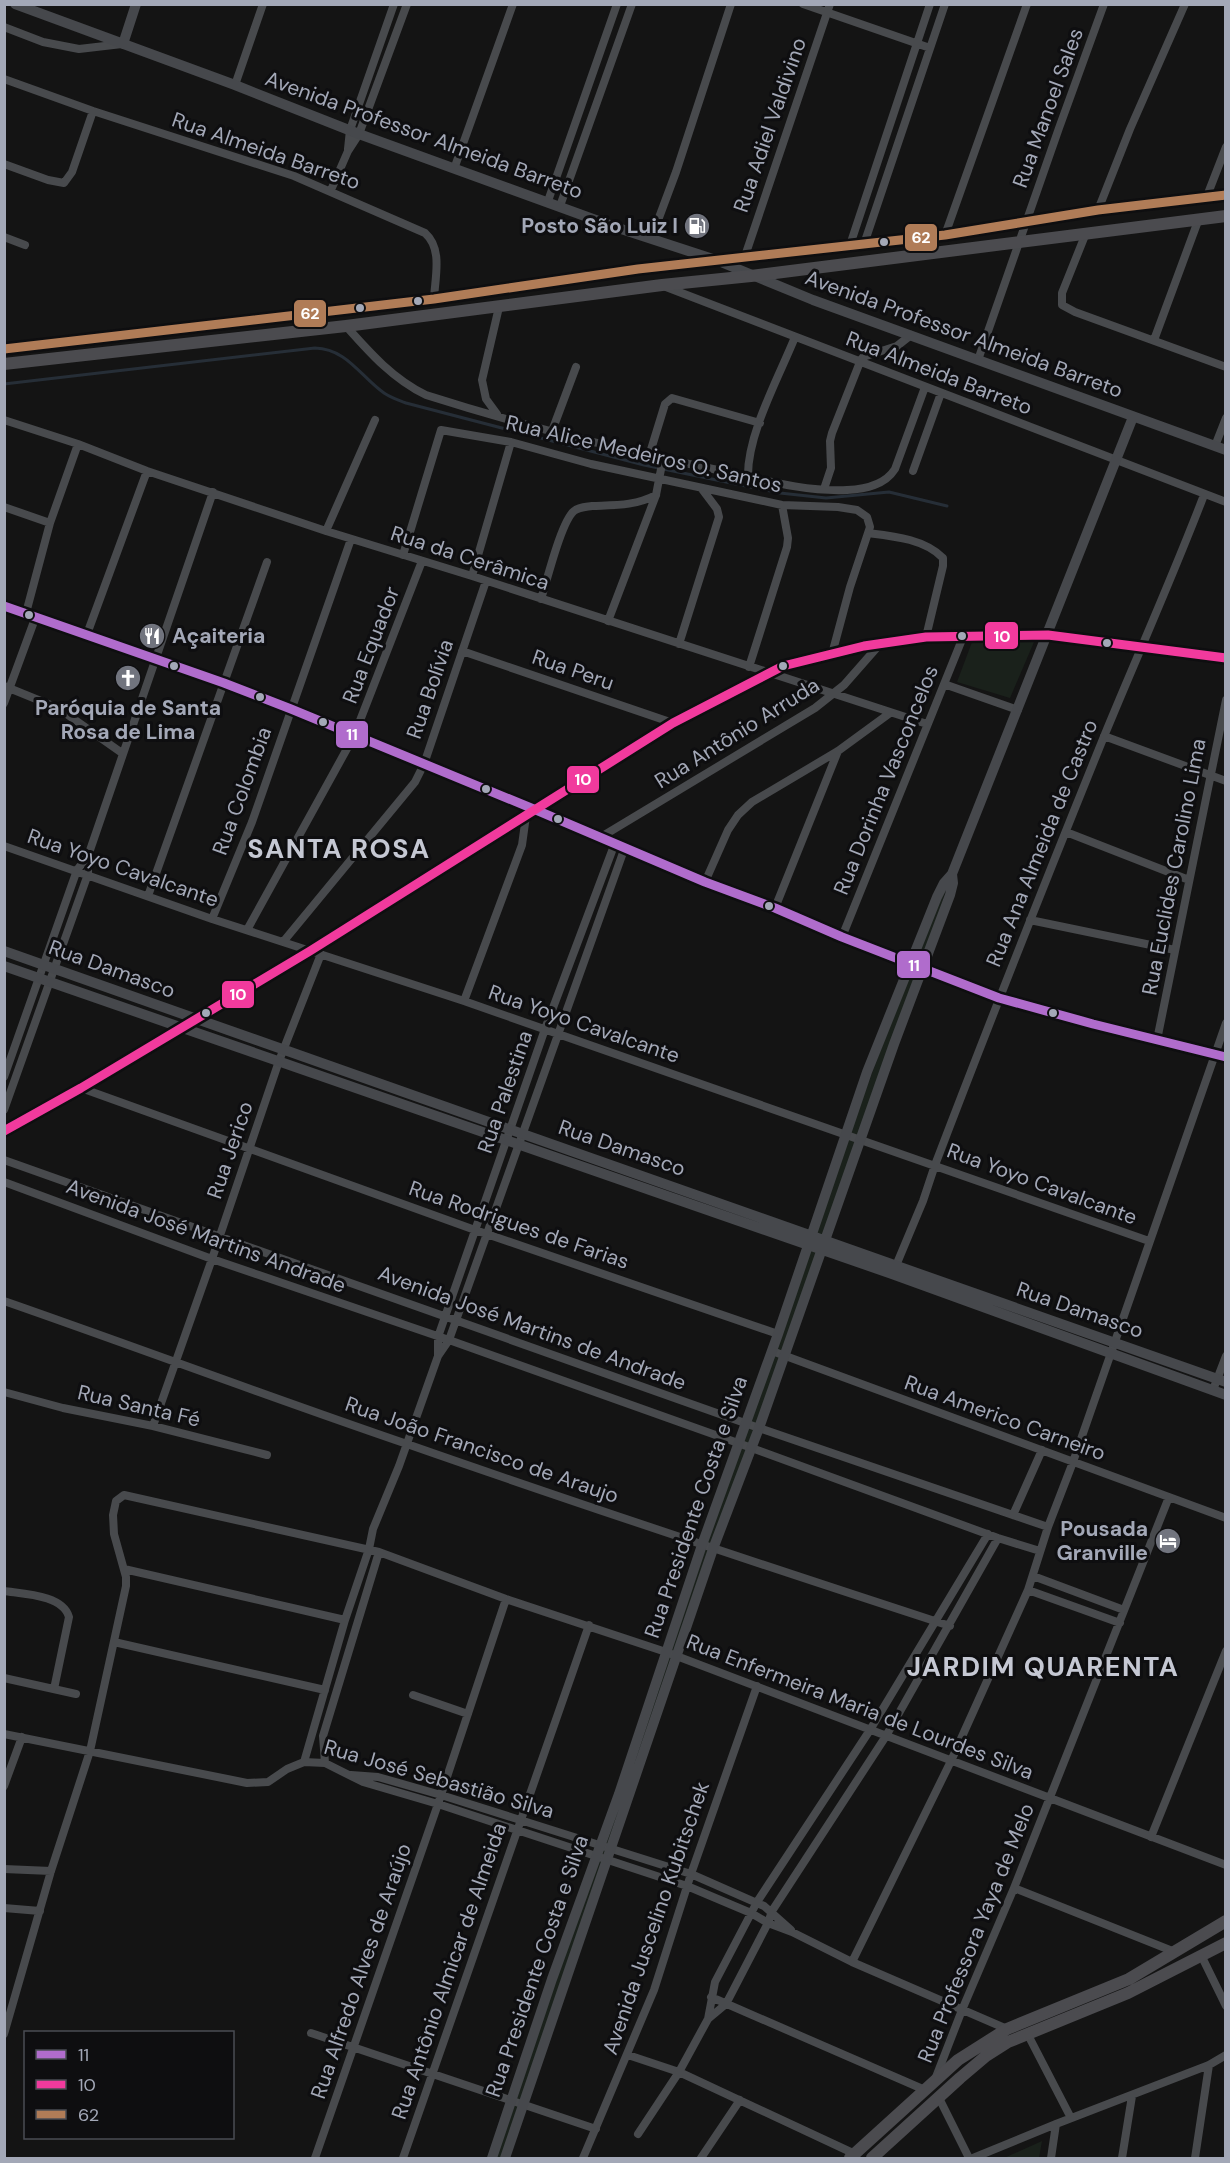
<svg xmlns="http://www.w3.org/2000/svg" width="1230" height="2163" font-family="'DM Sans',sans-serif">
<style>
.green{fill:#1a211b}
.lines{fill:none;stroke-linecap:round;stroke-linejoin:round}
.stream{stroke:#262e37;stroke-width:3}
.street{stroke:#484a4d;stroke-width:8}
.secondary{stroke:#46484c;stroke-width:10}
.primary{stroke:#4b4b4f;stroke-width:12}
.bus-1-casing{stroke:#0e0e10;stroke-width:14}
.bus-2-casing{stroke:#0e0e10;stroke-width:14}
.bus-3-casing{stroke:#0e0e10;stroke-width:14}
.bus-1{stroke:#b06ccc;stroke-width:9}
.bus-2{stroke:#f13a9d;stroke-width:9}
.bus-3{stroke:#b07c57;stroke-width:9}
.bus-dot{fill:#a3a8b7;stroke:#0e0e10;stroke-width:2}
.labels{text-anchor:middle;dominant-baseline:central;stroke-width:6;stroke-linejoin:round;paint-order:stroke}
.street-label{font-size:21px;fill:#a3a8b7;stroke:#0e0e10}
.poi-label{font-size:21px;font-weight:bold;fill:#a3a8b7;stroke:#0e0e10;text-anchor:end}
.district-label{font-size:27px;font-weight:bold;letter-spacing:1.5px;fill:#c5c8d3;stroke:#0e0e10}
.line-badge{stroke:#0e0e10;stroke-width:2}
.badge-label{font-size:16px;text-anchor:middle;font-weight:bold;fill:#fff}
</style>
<rect width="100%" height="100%" fill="#141414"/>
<path class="green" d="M975,634L1037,635L1010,698L957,682Z
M950,879L503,2158H494L847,1140L911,969Z
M1042,2141L1039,2158H1004Z"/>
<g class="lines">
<path class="stream" d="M4,384L315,348C347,349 360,376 384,393C391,398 399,400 406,403L644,465L731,483L780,493L826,498L889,492L947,506"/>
<path class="street" d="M803,4L930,48
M4,27L43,42L79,49L122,44
M4,79L93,111L294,176L425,233C443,249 435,277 434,299
M235,85L263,4
M348,149L350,130L394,4
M4,164L48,180L64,183L72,172L93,111
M454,169L513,4
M331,190L348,151L359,134L407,4
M1207,196L1226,147
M548,201L617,4
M560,206L632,4
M1098,210L1130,129L1185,4
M1086,233L1062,293V305L1075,312L1226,367
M945,235L1027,4
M4,237L25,245
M651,239L676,172L731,4
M864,244L945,4
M850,245L930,4
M745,256L830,4
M666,287L1226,502
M346,326C370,353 393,379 426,395C520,425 616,449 713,469C757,478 802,492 847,490C866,489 885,485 895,469L925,387
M1154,340L1198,221
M978,360L1059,128L1104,4
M497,414L486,399L482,380L499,307
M4,420L78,444L147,471L326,531L472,576L927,724
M552,431L576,367
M1215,446L1226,418
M649,456L665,404L672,398L760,423
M913,471L941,393
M748,477C747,434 779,377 795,337
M824,489L831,468L830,441L832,433L860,362L863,357L897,346L911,335
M4,507L50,523
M326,531L375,420
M868,533C893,536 925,539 943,558V566L926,637
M403,555L441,430L511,442L591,464L782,505L838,507L857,510L867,517L870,527L850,587L832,654
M472,576L511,442
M541,599C547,581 561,522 574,511C579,507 586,507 592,506C615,505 635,506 656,495
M4,606L224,683L291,709L536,810L705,882L775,908L842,937L999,998L1093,1024L1226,1057
M26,613L50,523L78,444
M608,621L656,495L663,459
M87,634L147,471
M679,644L719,517L717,509L702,489
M462,651L673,723
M749,667L787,547L788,538L782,505
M944,684L1018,710
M4,686L58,708L122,753
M4,703L36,616
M1104,736L1226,781
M1066,832L1189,880
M601,837L815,708L844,685L880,644
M4,846L212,919L464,1001L1149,1241
M705,882L728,830L738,815L752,802L838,751L890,713
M148,896L267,562
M775,908L838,751
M212,919L252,822L351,539
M1030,920L1175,950
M247,930L354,736L422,561
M842,937L963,637
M283,942L415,782L424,764L486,581
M464,1001L522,845L526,816
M1157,1040L1226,700
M4,1077L77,870L88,856L213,492
M81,1088L475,1230L778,1334
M4,1110L88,874V857
M4,1131L81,1088L310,951L673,723L783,666L864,646L926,637L1048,635L1226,658
M4,1160L759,1428L1048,1527
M4,1182L212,1259L449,1340L738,1443L998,1538L1040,1551
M895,1268L923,1201L935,1165C990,1021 1047,877 1105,734C1138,654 1173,576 1204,495
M4,1301C139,1348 272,1398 407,1444C587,1507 769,1567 950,1626
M772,1351L1226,1518
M438,1356V1337L545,1029L615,843
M1213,1390L1226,1356
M4,1392L63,1408L153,1426L267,1455
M153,1426L212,1259L279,1061L321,954
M1013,1515L1042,1450
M124,1569L345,1620
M1033,1576L1124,1610
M1028,1590L1120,1623
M4,1591C24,1594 63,1595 69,1617L54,1689
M114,1642L325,1690
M4,1678L76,1694
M413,1695L468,1714
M4,1734L247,1783L268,1782L287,1769L304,1762L325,1763L363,1782L438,1804L687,1886L751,1913L768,1923L792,1932L852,1962L1007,2029
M304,1762L345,1620L369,1549L373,1529L399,1466L438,1356L449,1340L625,847
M325,1763L323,1736L379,1552
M351,1775L378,1777L441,1795L691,1874L764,1906L791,1930
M4,1786L22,1737
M1151,1837L1226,1651
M4,1869L51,1871
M1014,1888L1175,1952
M4,1908L40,1911
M1201,1955L1226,2006
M852,1962L951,1761L1028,1590L1048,1527L1073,1462L1226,1023
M711,1997L925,2090
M708,2019L715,1982L757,1902L870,1730L988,1534
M311,2033L596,2129
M1027,2033L1071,2118
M4,2034L51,1871L90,1751L126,1586V1577L114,1534L113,1515L116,1501L124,1495L379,1552L506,1599L666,1652L1226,1865
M628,2055L679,2072L855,2154
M936,2077L962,2010L1014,1888L1169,1497
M938,2096L969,2158
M638,2134L679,2072L708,2019L726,2004L768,1923L772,1911L886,1736L998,1538
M315,2158L438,1804L506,1599
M403,2158L589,1625
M583,2158L654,1990L691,1874L757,1686
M701,2158L740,2100
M973,2158L1056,2124L1209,2065L1226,2055
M1051,2158L1056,2124
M1122,2158L1132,2096
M1195,2158L1209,2065"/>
<path class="secondary" d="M15,4L235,85L359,134L615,227L716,260L813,300L1226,450
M123,44L136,4
M4,951L1226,1382
M4,966L892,1274L1226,1395
M492,2158L552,1979L619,1794L702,1545L778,1334L867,1072L937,897L944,883L952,874L1133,417
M505,2158L713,1549L759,1428L894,1044L950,895L953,883L952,874"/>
<path class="primary" d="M4,349L434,299L638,269L945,235L1098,210L1226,195
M4,364L346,326L662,285L751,276L1226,216
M850,2158L958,2060L1007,2029L1129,1979L1226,1921
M872,2158L960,2078L986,2056L1008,2042L1128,1993L1226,1943"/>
<g class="bus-1-casing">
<path id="bus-1" d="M4,606L224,683L291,709L536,810L705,882L775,908L842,937L999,998L1093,1024L1226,1057"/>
</g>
<g class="bus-2-casing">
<path id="bus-2" d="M4,1131L81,1088L310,951L673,723L783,666L864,646L926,637L1048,635L1226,658"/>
</g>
<g class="bus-3-casing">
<path id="bus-3" d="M4,349L434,299L638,269L945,235L1098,210L1226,195"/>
</g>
<use href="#bus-1" class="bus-1"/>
<use href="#bus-2" class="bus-2"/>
<use href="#bus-3" class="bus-3"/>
</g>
<defs>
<g id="fuel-disc" transform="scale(1.35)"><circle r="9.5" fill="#71747e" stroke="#0e0e10"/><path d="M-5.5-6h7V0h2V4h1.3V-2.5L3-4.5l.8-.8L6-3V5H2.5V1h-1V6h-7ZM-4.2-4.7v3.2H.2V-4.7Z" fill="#fff"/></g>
<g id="restaurant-disc" transform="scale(1.35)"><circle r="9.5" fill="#71747e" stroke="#0e0e10"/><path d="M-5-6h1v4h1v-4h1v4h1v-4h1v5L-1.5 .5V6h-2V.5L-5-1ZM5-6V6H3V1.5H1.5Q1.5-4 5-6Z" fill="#fff"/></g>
<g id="church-disc" transform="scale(1.35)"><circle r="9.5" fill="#71747e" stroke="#0e0e10"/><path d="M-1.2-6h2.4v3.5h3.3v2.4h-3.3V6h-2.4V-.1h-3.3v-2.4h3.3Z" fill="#fff"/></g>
<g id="hotel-disc" transform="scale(1.35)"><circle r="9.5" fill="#71747e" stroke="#0e0e10"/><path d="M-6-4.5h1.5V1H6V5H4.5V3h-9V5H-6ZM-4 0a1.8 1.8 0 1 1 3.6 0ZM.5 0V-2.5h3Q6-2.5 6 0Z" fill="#fff"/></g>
</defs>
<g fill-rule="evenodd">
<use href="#fuel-disc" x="697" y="226"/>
<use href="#restaurant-disc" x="152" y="636"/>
<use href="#church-disc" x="128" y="678"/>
<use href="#hotel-disc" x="1168" y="1541"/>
</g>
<g class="bus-dot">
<circle cx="884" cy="242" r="5"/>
<circle cx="418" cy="301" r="5"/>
<circle cx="360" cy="308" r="5"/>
<circle cx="29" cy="615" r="5"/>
<circle cx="962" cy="636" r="5"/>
<circle cx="1107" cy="643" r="5"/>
<circle cx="174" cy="666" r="5"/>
<circle cx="783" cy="666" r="5"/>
<circle cx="260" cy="697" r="5"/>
<circle cx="323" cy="722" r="5"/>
<circle cx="486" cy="789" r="5"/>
<circle cx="558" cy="819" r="5"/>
<circle cx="769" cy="906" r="5"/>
<circle cx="206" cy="1013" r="5"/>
<circle cx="1053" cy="1013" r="5"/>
</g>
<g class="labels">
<g class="street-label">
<text transform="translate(1048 108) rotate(-70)">Rua Manoel Sales</text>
<text transform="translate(770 125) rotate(-71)">Rua Adiel Valdivino</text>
<text transform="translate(424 135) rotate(20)">Avenida Professor Almeida Barreto</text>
<text transform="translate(266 151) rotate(19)">Rua Almeida Barreto</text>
<text transform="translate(964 334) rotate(20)">Avenida Professor Almeida Barreto</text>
<text transform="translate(939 373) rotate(21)">Rua Almeida Barreto</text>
<text transform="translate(644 454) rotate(13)">Rua Alice Medeiros O. Santos</text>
<text transform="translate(470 558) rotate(18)">Rua da Cerâmica</text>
<text transform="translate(371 645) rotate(-69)">Rua Equador</text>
<text transform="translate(573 670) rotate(19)">Rua Peru</text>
<text transform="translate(430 689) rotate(-71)">Rua Bolívia</text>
<text transform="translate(737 733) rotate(-32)">Rua Antônio Arruda</text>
<text transform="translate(886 780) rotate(-68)">Rua Dorinha Vasconcelos</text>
<text transform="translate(242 791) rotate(-70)">Rua Colombia</text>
<text transform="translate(1042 843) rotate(-68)">Rua Ana Almeida de Castro</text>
<text transform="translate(1174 867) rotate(-79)">Rua Euclides Carolino Lima</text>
<text transform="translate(123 868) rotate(19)">Rua Yoyo Cavalcante</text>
<text transform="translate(112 969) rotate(20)">Rua Damasco</text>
<text transform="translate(584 1024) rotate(19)">Rua Yoyo Cavalcante</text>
<text transform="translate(505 1092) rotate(-71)">Rua Palestina</text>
<text transform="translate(622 1148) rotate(19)">Rua Damasco</text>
<text transform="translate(230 1150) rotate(-71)">Rua Jerico</text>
<text transform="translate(1042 1184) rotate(20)">Rua Yoyo Cavalcante</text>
<text transform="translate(519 1225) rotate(19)">Rua Rodrigues de Farias</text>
<text transform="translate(206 1236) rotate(20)">Avenida José Martins Andrade</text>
<text transform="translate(1080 1310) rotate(19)">Rua Damasco</text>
<text transform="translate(532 1328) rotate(20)">Avenida José Martins de Andrade</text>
<text transform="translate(139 1406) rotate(13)">Rua Santa Fé</text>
<text transform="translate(1005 1418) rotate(20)">Rua Americo Carneiro</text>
<text transform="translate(482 1450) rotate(19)">Rua João Francisco de Araujo</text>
<text transform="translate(696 1507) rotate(-71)">Rua Presidente Costa e Silva</text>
<text transform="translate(860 1707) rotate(21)">Rua Enfermeira Maria de Lourdes Silva</text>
<text transform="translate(439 1779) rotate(16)">Rua José Sebastião Silva</text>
<text transform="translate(656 1918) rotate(-71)">Avenida Juscelino Kubitschek</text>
<text transform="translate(976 1933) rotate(-68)">Rua Professora Yaya de Melo</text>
<text transform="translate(537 1966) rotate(-71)">Rua Presidente Costa e Silva</text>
<text transform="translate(361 1971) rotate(-71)">Rua Alfredo Alves de Araújo</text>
<text transform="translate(449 1971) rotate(-71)">Rua Antônio Almicar de Almeida</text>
</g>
<g class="poi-label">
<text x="678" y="226">Posto São Luiz I</text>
<text x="172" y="636" text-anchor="start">Açaiteria</text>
<text x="128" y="708" text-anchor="middle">Paróquia de Santa<tspan x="128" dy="24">Rosa de Lima</tspan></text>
<text x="1148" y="1529">Pousada<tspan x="1148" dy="24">Granville</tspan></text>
</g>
<g class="district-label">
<text x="339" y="848">SANTA ROSA</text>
<text x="1043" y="1666">JARDIM QUARENTA</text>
</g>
</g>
<g class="line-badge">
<rect x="904" y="223" width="34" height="29" rx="6" fill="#b07c57"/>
<rect x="293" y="299" width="34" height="29" rx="6" fill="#b07c57"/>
<rect x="984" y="621" width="35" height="29" rx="6" fill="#f13a9d"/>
<rect x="335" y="720" width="34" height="29" rx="6" fill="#b06ccc"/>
<rect x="566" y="765" width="34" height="29" rx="6" fill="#f13a9d"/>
<rect x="896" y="950" width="35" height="29" rx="6" fill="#b06ccc"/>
<rect x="221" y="980" width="34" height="29" rx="6" fill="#f13a9d"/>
</g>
<g class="badge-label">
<text x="921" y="243">62</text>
<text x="310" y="319">62</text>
<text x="1002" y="642">10</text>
<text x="352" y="740">11</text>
<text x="583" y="785">10</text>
<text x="914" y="971">11</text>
<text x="238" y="1000">10</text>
</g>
<rect width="1230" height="2163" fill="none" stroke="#a3a8b7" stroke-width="12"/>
<rect x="24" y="2031" width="210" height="108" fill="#0e0e10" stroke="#4a4c53" stroke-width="1.5"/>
<rect x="36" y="2050" width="30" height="9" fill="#b06ccc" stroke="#4a4c53" stroke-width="1.5"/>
<text x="78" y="2061" font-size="18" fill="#a3a8b7">11</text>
<rect x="36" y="2080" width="30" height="9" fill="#f13a9d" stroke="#4a4c53" stroke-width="1.5"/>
<text x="78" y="2091" font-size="18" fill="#a3a8b7">10</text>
<rect x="36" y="2110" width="30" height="9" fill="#b07c57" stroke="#4a4c53" stroke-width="1.5"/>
<text x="78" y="2121" font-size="18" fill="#a3a8b7">62</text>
</svg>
